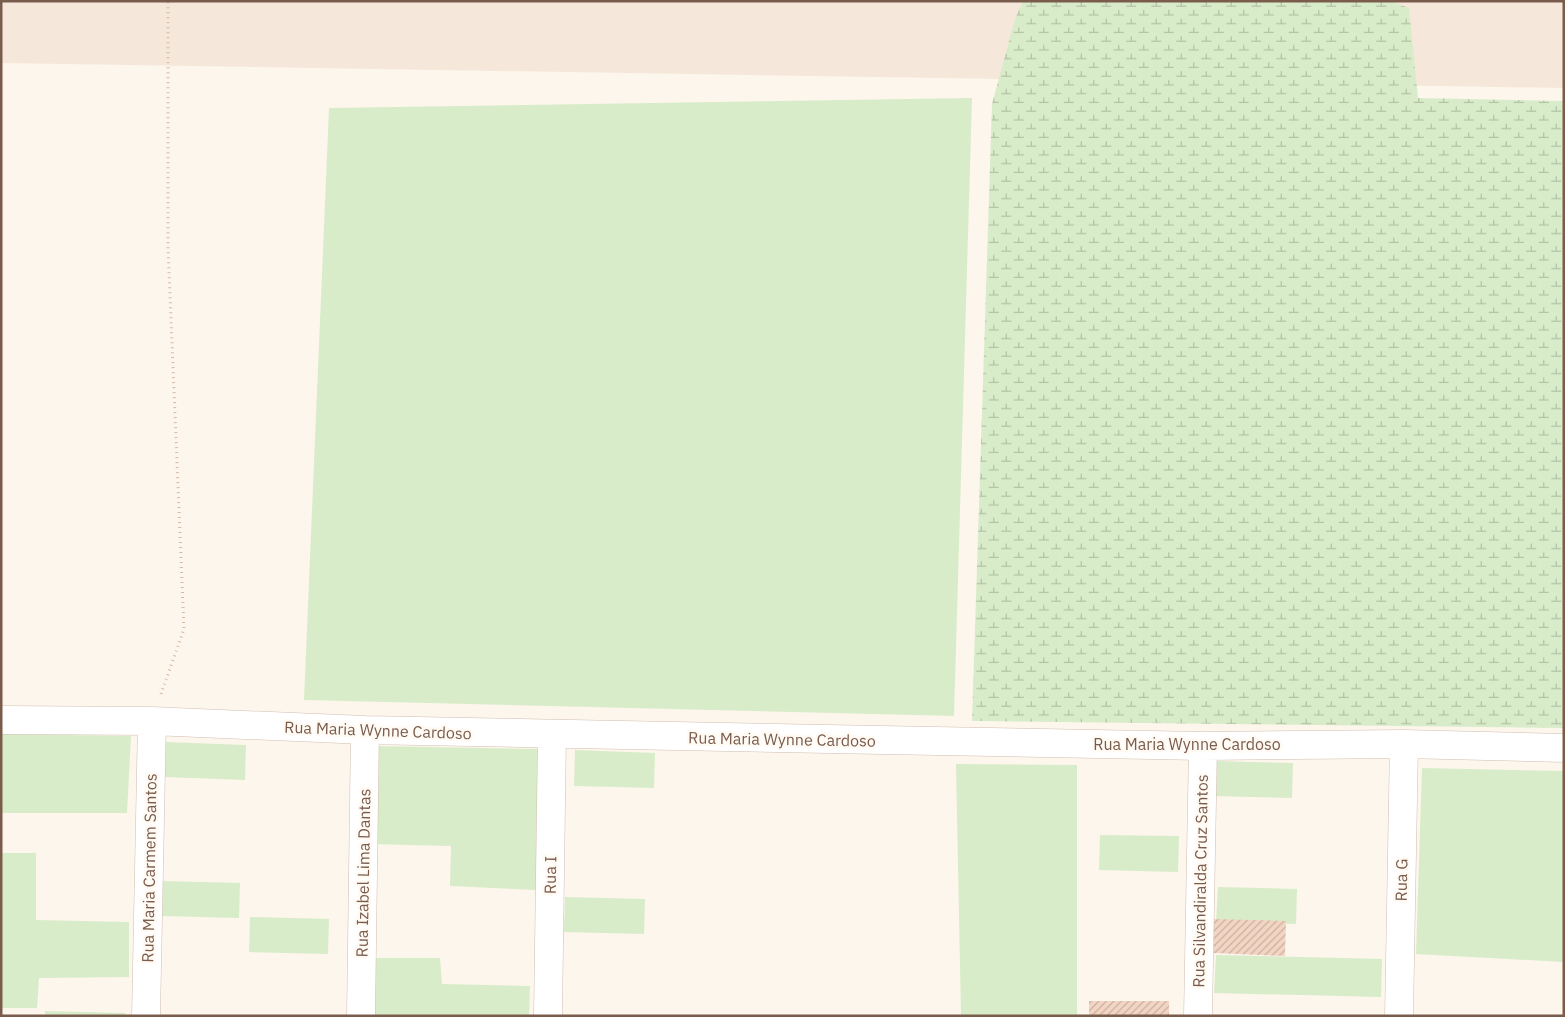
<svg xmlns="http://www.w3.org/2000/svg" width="1565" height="1017" font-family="'IBM Plex Sans',sans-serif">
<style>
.residential{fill:#f5e8da}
.grass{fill:#d8ecc9}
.wetland{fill:url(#wetland-marsh)}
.building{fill:url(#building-hatch)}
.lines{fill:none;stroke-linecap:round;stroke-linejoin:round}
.minor-casing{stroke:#d1beb0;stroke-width:29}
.path{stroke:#d9b8a5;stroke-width:3;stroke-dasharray:1 4;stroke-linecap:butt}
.minor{stroke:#fff;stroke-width:28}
.labels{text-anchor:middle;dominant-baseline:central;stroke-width:5;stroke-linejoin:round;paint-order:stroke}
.street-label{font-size:16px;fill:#7a5c4d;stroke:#fffaf3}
</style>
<defs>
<pattern id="wetland-marsh" width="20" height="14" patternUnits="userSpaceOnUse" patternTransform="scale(1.25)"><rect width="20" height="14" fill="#d8ecc9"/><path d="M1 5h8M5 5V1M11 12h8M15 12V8" fill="none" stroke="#b4c2a5"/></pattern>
<pattern id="building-hatch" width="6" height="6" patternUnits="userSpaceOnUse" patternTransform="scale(1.25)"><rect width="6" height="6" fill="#f3d5c3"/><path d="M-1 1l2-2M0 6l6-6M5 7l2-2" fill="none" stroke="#cab0a1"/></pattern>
</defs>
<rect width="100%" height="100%" fill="#fdf6ec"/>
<path class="residential" d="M1,1H1564V88L1,63Z"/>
<path class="grass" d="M972,98L954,716L304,700L329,108Z
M1,734L131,736L127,813H1Z
M166,742L246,745L245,780L165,777Z
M373,746L538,749L536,890L450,886L451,846L367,844Z
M575,750L655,753L654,788L574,786Z
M1214,761L1293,763L1292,798L1213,796Z
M956,764L1077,765V1016H961Z
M1422,768L1564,771V962L1416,954Z
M1100,835L1179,836L1178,872L1099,870Z
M1,853H36V920L129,922V977L39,978L37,1008H1Z
M161,881L240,883L239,918L160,916Z
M1218,887L1297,889L1296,924L1216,922Z
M565,897L645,899L644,934L564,932Z
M250,917L329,919L328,954L249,952Z
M1216,955L1382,959L1381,997L1214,993Z
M368,958H440L442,984L530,986L529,1016H363Z
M45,1011L125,1013V1016H45Z"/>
<path class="wetland" d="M1023,1H1390L1409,8L1418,98L1564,101V728L972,721L992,104L1015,19Z"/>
<path class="building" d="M1214,919L1286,921L1285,956L1213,953Z
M1089,1001H1169V1016H1089Z"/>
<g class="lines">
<g class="minor-casing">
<path id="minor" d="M1,720L152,721L365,730L881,740L1203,746L1404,744L1564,748
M146,1016L152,721
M361,1016L365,730
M548,1016L552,734
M1198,1016L1203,746
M1399,1016L1404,744"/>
</g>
<path class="path" d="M161,694L184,629L168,247V1"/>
<use href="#minor" class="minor"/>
</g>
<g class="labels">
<g class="street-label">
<text transform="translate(378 730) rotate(2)">Rua Maria Wynne Cardoso</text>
<text transform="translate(782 739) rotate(1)">Rua Maria Wynne Cardoso</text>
<text x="1187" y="744">Rua Maria Wynne Cardoso</text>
<text transform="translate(149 868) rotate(-89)">Rua Maria Carmem Santos</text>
<text transform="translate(363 873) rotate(-89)">Rua Izabel Lima Dantas</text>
<text transform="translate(550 875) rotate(-89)">Rua I</text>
<text transform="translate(1401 880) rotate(-89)">Rua G</text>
<text transform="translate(1200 881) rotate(-89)">Rua Silvandiralda Cruz Santos</text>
</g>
</g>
<rect width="1565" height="1017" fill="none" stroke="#7a5c4d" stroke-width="5"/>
</svg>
